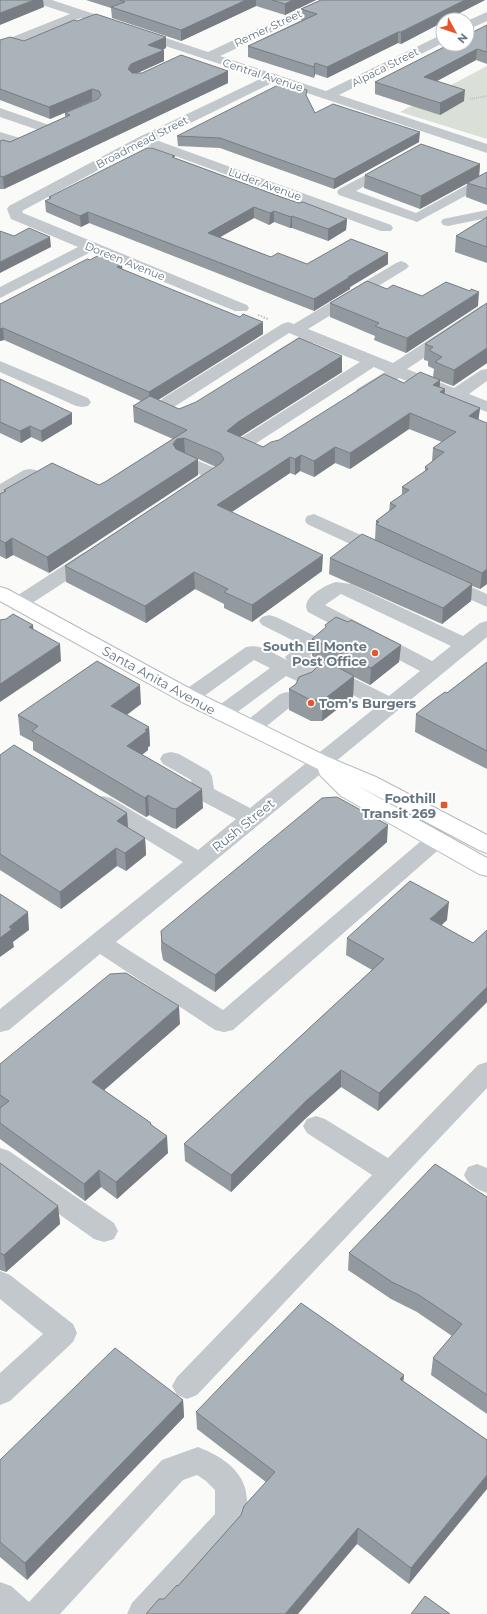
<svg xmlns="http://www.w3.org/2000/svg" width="487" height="1614" font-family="Montserrat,sans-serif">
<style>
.green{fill:#dadfd7}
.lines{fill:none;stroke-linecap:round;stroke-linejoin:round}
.major-casing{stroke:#b5babe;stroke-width:2}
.path-far1{stroke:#bbbfc2;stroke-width:1.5;stroke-dasharray:1 1;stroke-linecap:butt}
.path{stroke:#bbbfc2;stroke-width:2;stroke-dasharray:1.5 1.5;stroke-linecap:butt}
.minor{fill:#c3c8cc;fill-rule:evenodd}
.major{fill:#fff;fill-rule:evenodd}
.wall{fill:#929a9f}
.shaded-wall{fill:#777d82}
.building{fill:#aab3b9;stroke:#777d82}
.poi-dot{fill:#e4572e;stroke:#fff;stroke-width:1.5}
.labels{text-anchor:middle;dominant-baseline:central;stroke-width:4;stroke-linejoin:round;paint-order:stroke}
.far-street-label{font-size:11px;fill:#657683;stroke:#fff}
.poi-label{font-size:13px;font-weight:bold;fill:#657683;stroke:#fff;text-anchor:end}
.street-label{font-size:13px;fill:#657683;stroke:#fff}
</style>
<rect width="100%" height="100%" fill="#fafaf8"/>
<path class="green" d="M487,66V139L400,112Z"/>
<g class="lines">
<g class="major-casing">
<path id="major" d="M0,587L7,589L196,692L328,757L376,777L487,835V853L479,850L356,785L487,858V876L479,874L341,796L320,775L318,769L182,702L0,601Z"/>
</g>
<path class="path-far1" d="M470,99L487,96"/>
<path class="path" d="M258,315L268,319"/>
<path class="minor" d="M34,0H52L208,52L320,0H336L334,3L220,56L326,91L443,34V43L339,95L487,144V153L274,82L156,140L391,225L393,228L391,231H381L145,145L22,211L23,213L247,305L249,308L247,311H235L91,252L0,298V287L78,247L11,219L7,209L9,206L139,137L262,78L81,18L0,51V42L70,14L36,3Z
M487,12V21L467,30V21Z
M0,108L49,125L51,128L49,131L44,132L0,117Z
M0,132L20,138L22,141L20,144L15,145L0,141Z
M390,162L395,163L397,166L395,169L356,191L416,213L487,174V184L417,222L339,195L337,192L339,189Z
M487,210V218L448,226L443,225L441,222L443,219Z
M401,261L406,263L409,266L406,269L308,329L393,363L481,306L487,304V316L407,369L454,388L481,370L487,369V381L469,394L487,401V412L399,378C387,385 372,400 357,397L355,393L357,389L385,372L374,367L255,444L260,447L272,448L275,452L272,456C257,460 245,456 236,443L239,439L360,362L313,343C302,350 287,364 273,361L271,357L273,353L299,337L289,333L174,407C180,410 185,408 192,409L195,413L192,417C179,420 164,421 155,409L163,398L282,324L288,322L294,324L396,263Z
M0,361L88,398L91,402L88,406L82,407L76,406L0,372Z
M184,455L220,470L223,474C216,484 201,494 189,491L186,487L201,475L178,464L175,460L178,456Z
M30,469L36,470L39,474L36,478L6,495L0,496V484L24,470Z
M314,514L390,548L392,552L390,556L383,558L376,556L307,524L305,520L307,516Z
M90,551L97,553L99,557L97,561L26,607L19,609L12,607L9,603L12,599L83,553Z
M445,575L487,594V607L438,585L435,581L438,577Z
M336,582L351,584L463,636L480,623L487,621V637L116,942L223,1010L428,835L436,832L444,835L447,840L444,845L233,1030L224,1032L215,1030L100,954L9,1030L0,1032V1009L183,862L95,808L92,803L95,798L103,796L111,798L198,850L236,819L196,798L193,793L191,780L163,764L160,759L163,754L171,752L179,754L209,771L212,776L214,789L250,808L376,707L318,677L320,680L317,684L310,686L303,684L286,676L228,719L221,721L214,719L211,714L214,709L270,668L254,660L196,702L189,703L182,702L179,697L182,692L246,647C260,643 274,654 287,660L285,657L300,644L262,625L259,621L262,617L269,615L276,617L321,639L324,643L309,656L389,696L420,671L308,612C299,599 325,585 336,582ZM341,594L451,646L432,661L325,605Z
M287,692L294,694L297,699L294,704L258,733L251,735L244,733L240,728L244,723L280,694Z
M487,1062V1088L197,1395L187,1399L177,1395L172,1386L177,1377L372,1175L307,1133L303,1126L307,1119L316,1116L325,1119L388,1158L478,1065Z
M0,1148L9,1151L114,1223L118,1231L114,1239L104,1242L94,1239L0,1172Z
M477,1164L487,1168V1193C476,1189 469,1185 464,1175L468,1167Z
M0,1271L10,1275L73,1324L77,1333L73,1342L10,1401L0,1405V1373L43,1334L0,1299Z
M198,1447C237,1462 259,1487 240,1530L164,1614H127L132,1603L215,1514V1490L206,1481L197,1475L183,1480L60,1614H0V1582L11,1586L29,1602L162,1460Z"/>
<use href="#major" class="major"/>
</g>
<path class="wall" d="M86,0H316L285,15L256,6L181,41L112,18L111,8Z
M321,0H485L446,20H443V22L401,44L398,43L327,78L315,74L314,78L248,57V46L302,20H301V9Z
M487,25V64L476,60L437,81L464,101L440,115L375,94V82Z
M0,40L166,48L163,49L164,61L137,73L228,71V83L4,189H0V141L10,142L65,117V113L93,101H92L50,119L0,100Z
M307,97L315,113L419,142L334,189L220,148L178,146L177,136Z
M175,158L299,203L347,219L346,230L328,241L292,228H290L274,222L269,225L254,218L220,237L271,257L307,264L388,253V264L350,287V289L314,311L89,223L81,227L46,212L45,201L49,199V197Z
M480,164L479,176L487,172V205L466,197L467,183L420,209L364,188L365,175Z
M487,217V263L455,252L456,236Z
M90,260L122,264V269L263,334L158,400L179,409L342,356V372L240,437L263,447L279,440L404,383L433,377L434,369L428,366V361L424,360L425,344L487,303V363L453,386L440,381V387L445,389L444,394L480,408L478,420L487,423V584L480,589L472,586L471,601L442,624L329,574L330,558L375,540L376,521L389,511L390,503L402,495V487L425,471V467L432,461L433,448L442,442L409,429L350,469L335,463L314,477L300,471L295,475L290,473L232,512L322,571L252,622L224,608V604L195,589L146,623L66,582L65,566L216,467L196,458L198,459V475L49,573L13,555L6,559L0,556V494L4,492V490L99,485L105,482L173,439L134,422L133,406L141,401L4,340L0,341V304Z
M387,289L422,296L478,306L406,353L374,340L375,336L330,317V303Z
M0,379L72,424L42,442L31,437L21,443L0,433Z
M348,622L401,645L399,662L370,685L354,677L353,697L322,721H311L289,710V689L312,672L323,661L312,656V639Z
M487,662V769L415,732L416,714L447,693Z
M141,704L127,715L149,727L150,746L148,747V750L142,755L203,808L176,829L172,828L149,815L146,817L33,750V742L20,735L18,715Z
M0,755L127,813L128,828L145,838L146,855L126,871L117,866L61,909L0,870Z
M387,842L215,992L163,960L161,949V931Z
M447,920L441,925L473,943L487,930V1002L378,1111L341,1087L306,1118L231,1192L185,1161L184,1144L372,970L346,955L347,938Z
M180,1024L104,1090L152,1125L168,1153L117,1199L101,1187L85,1201L0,1139V1064Z
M0,1163L58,1206L60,1224L6,1272L0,1270Z
M487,1197V1414L431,1375L433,1358L452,1336L417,1312L391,1299L348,1270L349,1253Z
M404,1375L403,1381L487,1440L409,1584L357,1544L164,1599L178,1586L241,1515L266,1482L197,1429L196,1412Z
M183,1400L184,1417L27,1580L0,1557V1460Z"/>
<path class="shaded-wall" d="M34,0H43L44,7L0,25V13Z
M246,0H256V6L181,41V30Z
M293,0H316L285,15V4Z
M465,0H485L446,20H443V22L401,44V32Z
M398,32V43L327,78V67Z
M166,37V48L149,56L148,45Z
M477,49L476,60L424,88V77Z
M164,50V61L131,76L128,69L131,64Z
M315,63V74L314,78V67Z
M228,71V83L4,189L3,177Z
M92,89V101L50,119L49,107Z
M465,90L464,101L440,115V103Z
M420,132L419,142L334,189V179Z
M480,164L479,177L420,209L421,196Z
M254,207V218L208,244V233Z
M274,211V222L269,225L270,213Z
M88,212L89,223L81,227L80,216Z
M292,216V228H290L291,217Z
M347,219L346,230L328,241V229Z
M50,237L51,247L0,273V262Z
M388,253V264L350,287V289L314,311V299L348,277Z
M122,264L123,276L117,267Z
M479,292L478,306L406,353L407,338Z
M263,322V334L150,405L149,392Z
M3,328L4,340L0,341V329Z
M487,348V363L453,386L454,370Z
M342,356V372L238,438L227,431L238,422Z
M440,380L439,395L433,385Z
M445,389L444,405L440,392Z
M480,408L478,423L469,416Z
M72,413V424L42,442L41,431Z
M410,413L409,429L350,469V453Z
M30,426L31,437L21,443L20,431Z
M184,438L185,454L178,455L173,444L177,439Z
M335,447V463L314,477V461Z
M301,455L300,471L295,475V459Z
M290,457V473L218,521L217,505Z
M198,459V475L49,573L47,557Z
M12,538L13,555L6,559L5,543Z
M323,555L322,571L252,622V605Z
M487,569V584L480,589L482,573Z
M194,572L195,589L146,623L145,606Z
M472,584L471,601L442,624L443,608Z
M33,625L35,642L29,627Z
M60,644L61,661L0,702V684Z
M401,645L399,662L370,685L371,668Z
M354,676L353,697L322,721L323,700Z
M140,685L141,704L112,725L111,706Z
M149,727L150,746L148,747V750L128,765L127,746L145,730Z
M202,789L203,808L176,829V809Z
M148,795L149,815L146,817L145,798Z
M127,813L128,831L117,821Z
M388,825L387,842L215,992V975Z
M145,838L146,855L126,871L125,853Z
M116,848L117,866L61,909L60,892Z
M449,902L447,920L429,937L430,919Z
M28,912L29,930L13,942L14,947L0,957V938L9,927Z
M487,987V1002L378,1111L379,1093Z
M179,1006L180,1024L94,1099L92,1082Z
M341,1070V1087L306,1118L231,1192V1175L306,1101Z
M167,1136L168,1153L117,1199L116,1182Z
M99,1170L101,1187L85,1201L84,1184Z
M58,1206L60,1224L6,1272L4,1255Z
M404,1375L402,1392L400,1379Z
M183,1400L184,1417L27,1580L25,1563Z
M487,1475V1489L409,1584L411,1568Z
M358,1528L357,1544L298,1614H285Z"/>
<path class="building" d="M0,0H34L0,13Z
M120,0H246L181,30L111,7L125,2Z
M272,0H293L285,4Z
M321,0H465L401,32H398L327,67L315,63L314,67L248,46L317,14L301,9Z
M96,14L166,37L148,45L164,50L131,64L128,69L132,73H142L181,55L228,71L3,177L0,176V141L3,140L10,142L70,115L65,113L98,99L101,95L99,91L92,89L49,107L0,89V40L10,37L24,41L74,20L77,21Z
M487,25V52L477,49L424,77L465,90L440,103L375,82L450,44H467V35Z
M284,82L307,90L306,95L315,113L333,104L420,132L334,179L220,138L177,136Z
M421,144L480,164L421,196L365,175Z
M147,148H152L175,156L172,157L281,197L299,203L303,202L347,219L328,229L292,216L291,217L274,211L270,213L254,207L208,233L271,257L278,253L307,264L351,239L388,253L348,277H350L314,299L88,212L80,216L45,201L51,198L49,197Z
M487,172V189L467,183Z
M487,217V247L456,236Z
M29,228L50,237L0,262V231L14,236Z
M99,255L122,264L117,267L156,283L240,317L243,314L263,322L149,392L3,328L0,329V304L87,259L90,260Z
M367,281L387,289L393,285L422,296L446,282L470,291L471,289L479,292L407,338L375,326L379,323L330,303Z
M487,303V348L454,370L435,362L442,357L429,350L433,347L425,344Z
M299,338L342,356L238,422L227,431L263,447L271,442L279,440L384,374L404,383L420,372L440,380L433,385L445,389L440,392L480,408L469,416L487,423V569L482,573L376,524L379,522L376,521L396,506L390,503L409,490L402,487L428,469L425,467L444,452L433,448L456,432L410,413L350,453L335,447L314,461L301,455L295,459L290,457L217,505L323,555L252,605L224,592L228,589L194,572L145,606L65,566L221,463L224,459L220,453L184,438L177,439L173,444L176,449L198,459L47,557L12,538L5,543L0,540V494L6,491L4,490L52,463L99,485L105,482L187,430L133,406L150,396L179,409L196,402Z
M0,379L72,413L41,431L30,426L20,431L0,422Z
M362,534L472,584L443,608L330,558Z
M13,614L33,625L29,627L60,644L0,684V620L6,619Z
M336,617L348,622L351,620L401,645L371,668L312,639L326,627L325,625Z
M324,660L354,676L323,700H311L289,689L296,684L299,677L312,672Z
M97,661L140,685L111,706L149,727L145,730L147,731L127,746L202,789L176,809L171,808L148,795L145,798L32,731L38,726L18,715Z
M487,662V751L416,714L435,699L445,692L447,693Z
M14,745L127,813L117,821L145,838L125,853L116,848L60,892L0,854V755Z
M337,797L388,825L215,975L162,942L161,931L322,798Z
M410,881L449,902L430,919L473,943L487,930V987L379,1093L341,1070L306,1101L231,1175L184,1144L384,959L347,938Z
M0,894L28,912L9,927L12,929L0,938Z
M126,973L179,1006L92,1082L151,1123L150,1124L167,1136L116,1182L99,1170L84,1184L0,1123V1108L9,1101L0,1095V1064L110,974Z
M0,1163L58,1206L4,1255L0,1253Z
M435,1164L487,1197V1395L433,1358L462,1324L419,1295L392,1282L349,1253Z
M301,1303L404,1375L400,1379L487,1440V1475L411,1568L358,1528L285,1614H146L159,1599H164L177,1585L178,1586L241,1515L244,1506L275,1472L196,1412Z
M115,1348L183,1400L25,1563L0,1542V1460Z
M425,1596L450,1614H411Z"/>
<g class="poi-dot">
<circle cx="375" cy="653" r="4"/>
<circle cx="311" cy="703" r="4"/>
<rect x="440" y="801" width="8" height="8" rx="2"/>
</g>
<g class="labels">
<g class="far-street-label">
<text transform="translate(268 28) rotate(-25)">Remer Street</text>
<text transform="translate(385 67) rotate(-27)">Alpaca Street</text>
<text transform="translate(263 75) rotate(18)">Central Avenue</text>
<text transform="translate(142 142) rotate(-27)">Broadmead Street</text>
<text transform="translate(265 184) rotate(20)">Luder Avenue</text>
<text transform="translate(125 261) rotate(22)">Doreen Avenue</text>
</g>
<g class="poi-label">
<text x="367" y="646">South El Monte<tspan x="367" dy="15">Post Office</tspan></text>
<text x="319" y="703" text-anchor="start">Tom's Burgers</text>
<text x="436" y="798">Foothill<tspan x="436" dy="15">Transit 269</tspan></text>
</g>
<g class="street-label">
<text transform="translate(159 680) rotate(29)">Santa Anita Avenue</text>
<text transform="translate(243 825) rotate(-39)">Rush Street</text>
</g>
</g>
<g transform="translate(455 32) rotate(130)"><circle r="19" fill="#ffffff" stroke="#c1c8cd"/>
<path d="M0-3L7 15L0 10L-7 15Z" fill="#e4572e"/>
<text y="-6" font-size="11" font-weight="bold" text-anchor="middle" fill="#657683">N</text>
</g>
</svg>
